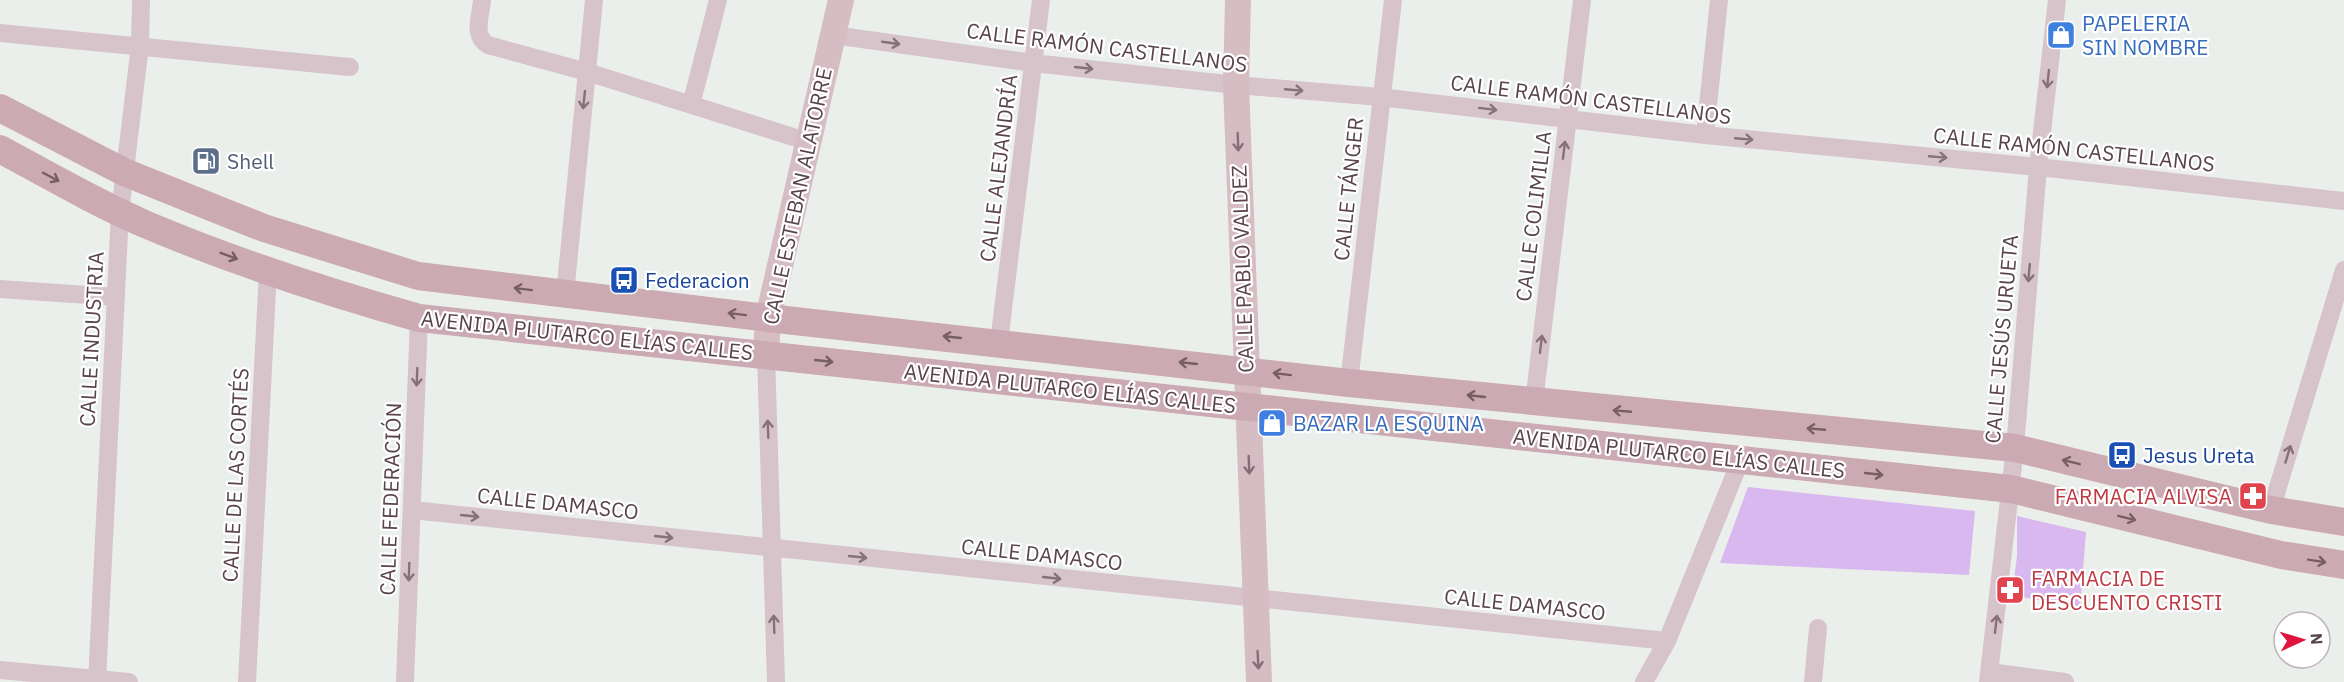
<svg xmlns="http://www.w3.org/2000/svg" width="2344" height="682" font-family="'IBM Plex Sans',sans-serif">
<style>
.green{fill:#d9b7ef}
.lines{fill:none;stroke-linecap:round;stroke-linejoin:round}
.street{stroke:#d7c4ca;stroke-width:18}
.secondary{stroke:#d6bdc4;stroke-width:26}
.primary{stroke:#ccaab4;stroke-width:28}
.oneway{stroke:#857177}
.oneway2{stroke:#856e75}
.oneway3{stroke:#765e64}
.labels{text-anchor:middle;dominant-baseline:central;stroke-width:4.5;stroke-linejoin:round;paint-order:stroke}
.shop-label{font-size:21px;fill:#366cbe;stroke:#fff;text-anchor:start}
.street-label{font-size:21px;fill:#59444a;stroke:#fff}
.service-label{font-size:21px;fill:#4e5e75;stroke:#fff;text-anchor:start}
.transit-label{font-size:21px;fill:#164399;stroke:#fff;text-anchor:start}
.health-label{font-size:21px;fill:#be3a42;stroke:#fff;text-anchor:end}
</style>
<rect width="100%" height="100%" fill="#ebefec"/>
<path class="green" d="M1748,487L1975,511L1969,575L1720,563Z
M2017,516L2086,532L2080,608L2012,595L2017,556Z"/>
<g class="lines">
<path class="street" d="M482,0C481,15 472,36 488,45L587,72L809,142
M0,33L350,67
M833,35L1033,63L1236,85L1380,97L1705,135L2038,167L2344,201
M691,105L718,0
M1705,135L1719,0
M0,289L116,297
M565,294L594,0
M999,342L1041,0
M766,354L776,682
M1349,383L1393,0
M1534,402L1582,0
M412,510L1667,641
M2271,510L2344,270
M0,670L129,682
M1990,672L2065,682
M97,682L120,212L140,45L141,0
M247,682L268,270
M405,682L419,318
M1644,682L1667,641L1741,459
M1813,682L1818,628
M1988,682L2015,448L2038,167L2057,0"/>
<path class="secondary" d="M1238,0L1236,85L1259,682
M766,354L768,318L841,0"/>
<path class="primary" d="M0,108L124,172L221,211L264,228L418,276L768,318L1349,383L2015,448L2271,510L2344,522
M0,149C48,175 96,203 147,225C235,262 327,292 419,318L2011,489L2281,555L2344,565"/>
</g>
<defs><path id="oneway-shaft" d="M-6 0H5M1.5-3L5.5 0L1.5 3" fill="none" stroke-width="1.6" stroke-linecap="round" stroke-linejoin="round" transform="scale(1.5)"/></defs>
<g class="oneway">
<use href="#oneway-shaft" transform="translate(891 43) rotate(8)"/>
<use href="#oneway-shaft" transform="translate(1084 68) rotate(6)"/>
<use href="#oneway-shaft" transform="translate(2048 79) rotate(96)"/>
<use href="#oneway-shaft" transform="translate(1294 90) rotate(5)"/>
<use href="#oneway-shaft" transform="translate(584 100) rotate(96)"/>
<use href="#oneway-shaft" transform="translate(1488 109) rotate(7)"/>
<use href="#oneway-shaft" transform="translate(1744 139) rotate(5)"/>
<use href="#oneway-shaft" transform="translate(1564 150) rotate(-83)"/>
<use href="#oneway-shaft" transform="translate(1938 157) rotate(5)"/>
<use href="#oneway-shaft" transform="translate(2029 273) rotate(95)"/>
<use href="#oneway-shaft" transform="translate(1541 344) rotate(-83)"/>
<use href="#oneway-shaft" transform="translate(417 377) rotate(92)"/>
<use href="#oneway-shaft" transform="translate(768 429) rotate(-92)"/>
<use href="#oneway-shaft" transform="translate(2288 454) rotate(-73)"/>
<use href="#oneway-shaft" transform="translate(470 516) rotate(6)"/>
<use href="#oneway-shaft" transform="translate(664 537) rotate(6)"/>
<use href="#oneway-shaft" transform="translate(858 557) rotate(6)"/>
<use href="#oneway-shaft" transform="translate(409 572) rotate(92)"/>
<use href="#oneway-shaft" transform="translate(1052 578) rotate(6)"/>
<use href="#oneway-shaft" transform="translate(774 624) rotate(-92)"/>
<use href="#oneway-shaft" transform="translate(1996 624) rotate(-83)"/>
</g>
<g class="oneway2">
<use href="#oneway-shaft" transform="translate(1238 142) rotate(88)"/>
<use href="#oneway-shaft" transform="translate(1249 465) rotate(88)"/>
<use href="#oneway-shaft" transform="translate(1258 660) rotate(87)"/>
</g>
<g class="oneway3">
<use href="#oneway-shaft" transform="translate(51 177) rotate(28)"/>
<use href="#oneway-shaft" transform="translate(229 256) rotate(21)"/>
<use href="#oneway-shaft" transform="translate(523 289) rotate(-173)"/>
<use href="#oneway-shaft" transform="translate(737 314) rotate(-173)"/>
<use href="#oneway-shaft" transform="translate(952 337) rotate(-174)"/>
<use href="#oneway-shaft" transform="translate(824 361) rotate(6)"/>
<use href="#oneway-shaft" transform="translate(1188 363) rotate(-174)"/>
<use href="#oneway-shaft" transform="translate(1282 374) rotate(-173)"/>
<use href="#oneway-shaft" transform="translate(1476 396) rotate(-174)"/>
<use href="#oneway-shaft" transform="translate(1622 411) rotate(-175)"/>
<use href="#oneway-shaft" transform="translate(1816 429) rotate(-175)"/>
<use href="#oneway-shaft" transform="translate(2071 462) rotate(-166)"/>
<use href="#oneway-shaft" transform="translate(1874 474) rotate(6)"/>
<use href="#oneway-shaft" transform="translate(2127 518) rotate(14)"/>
<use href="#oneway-shaft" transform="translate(2317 561) rotate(9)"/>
</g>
<defs>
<g id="shop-square" transform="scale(1.5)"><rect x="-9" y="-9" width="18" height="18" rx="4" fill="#3f7fe0" stroke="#fff"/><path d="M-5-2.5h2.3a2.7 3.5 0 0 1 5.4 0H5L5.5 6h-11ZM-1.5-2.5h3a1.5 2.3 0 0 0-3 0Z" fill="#fff"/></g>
<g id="fuel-square" transform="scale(1.5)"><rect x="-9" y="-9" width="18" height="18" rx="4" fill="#5c6f8a" stroke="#fff"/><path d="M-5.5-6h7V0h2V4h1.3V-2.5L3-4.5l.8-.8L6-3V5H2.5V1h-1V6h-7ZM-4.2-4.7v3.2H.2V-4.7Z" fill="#fff"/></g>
<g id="bus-square" transform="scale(1.5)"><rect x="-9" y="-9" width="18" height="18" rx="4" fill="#1a4fb4" stroke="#fff"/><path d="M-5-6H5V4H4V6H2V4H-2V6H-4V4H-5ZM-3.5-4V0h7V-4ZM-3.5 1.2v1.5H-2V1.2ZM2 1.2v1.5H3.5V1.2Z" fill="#fff"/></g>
<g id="pharmacy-square" transform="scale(1.5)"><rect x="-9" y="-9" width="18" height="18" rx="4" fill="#e0444e" stroke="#fff"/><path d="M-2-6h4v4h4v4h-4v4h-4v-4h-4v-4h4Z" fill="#fff"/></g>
</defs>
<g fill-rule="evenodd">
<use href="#shop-square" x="2061" y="35"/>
<use href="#fuel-square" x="206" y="161"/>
<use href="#bus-square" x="624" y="280"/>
<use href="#shop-square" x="1272" y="423"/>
<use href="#bus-square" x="2122" y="455"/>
<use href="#pharmacy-square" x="2253" y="496"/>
<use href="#pharmacy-square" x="2010" y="590"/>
</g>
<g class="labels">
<g class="shop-label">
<text x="2082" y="23">PAPELERIA<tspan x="2082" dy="24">SIN NOMBRE</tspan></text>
<text x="1293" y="423">BAZAR LA ESQUINA</text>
</g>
<g class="street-label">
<text transform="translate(1107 47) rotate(7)">CALLE RAMÓN CASTELLANOS</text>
<text transform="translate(1591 99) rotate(7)">CALLE RAMÓN CASTELLANOS</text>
<text transform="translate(2074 149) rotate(6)">CALLE RAMÓN CASTELLANOS</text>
<text transform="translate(998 168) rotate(-83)">CALLE ALEJANDRÍA</text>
<text transform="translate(1348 189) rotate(-84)">CALLE TÁNGER</text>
<text transform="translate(797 196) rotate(-78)">CALLE ESTEBAN ALATORRE</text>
<text transform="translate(1533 216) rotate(-83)">CALLE COLIMILLA</text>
<text transform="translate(1242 269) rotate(-92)">CALLE PABLO VALDEZ</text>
<text transform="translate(587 335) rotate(6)">AVENIDA PLUTARCO ELÍAS CALLES</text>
<text transform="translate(91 339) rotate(-87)">CALLE INDUSTRIA</text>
<text transform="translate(2001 339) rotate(-85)">CALLE JESÚS URUETA</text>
<text transform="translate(1070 388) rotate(6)">AVENIDA PLUTARCO ELÍAS CALLES</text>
<text transform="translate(1679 453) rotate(6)">AVENIDA PLUTARCO ELÍAS CALLES</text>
<text transform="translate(235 475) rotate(-87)">CALLE DE LAS CORTÉS</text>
<text transform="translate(390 499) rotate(-88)">CALLE FEDERACIÓN</text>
<text transform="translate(558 503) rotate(6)">CALLE DAMASCO</text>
<text transform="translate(1042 554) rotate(6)">CALLE DAMASCO</text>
<text transform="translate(1525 604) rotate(6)">CALLE DAMASCO</text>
</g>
<g class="service-label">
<text x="227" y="161">Shell</text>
</g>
<g class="transit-label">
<text x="645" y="280">Federacion</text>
<text x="2143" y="455">Jesus Ureta</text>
</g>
<g class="health-label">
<text x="2232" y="496">FARMACIA ALVISA</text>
<text x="2031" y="578" text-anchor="start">FARMACIA DE<tspan x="2031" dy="24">DESCUENTO CRISTI</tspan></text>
</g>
</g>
<g transform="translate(2302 640) rotate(86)"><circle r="28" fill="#ffffff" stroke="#bdb4b7" stroke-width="1.5"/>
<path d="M0-4.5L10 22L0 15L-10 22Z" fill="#e1133f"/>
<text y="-9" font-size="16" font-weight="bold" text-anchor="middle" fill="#59444a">N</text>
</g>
</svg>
